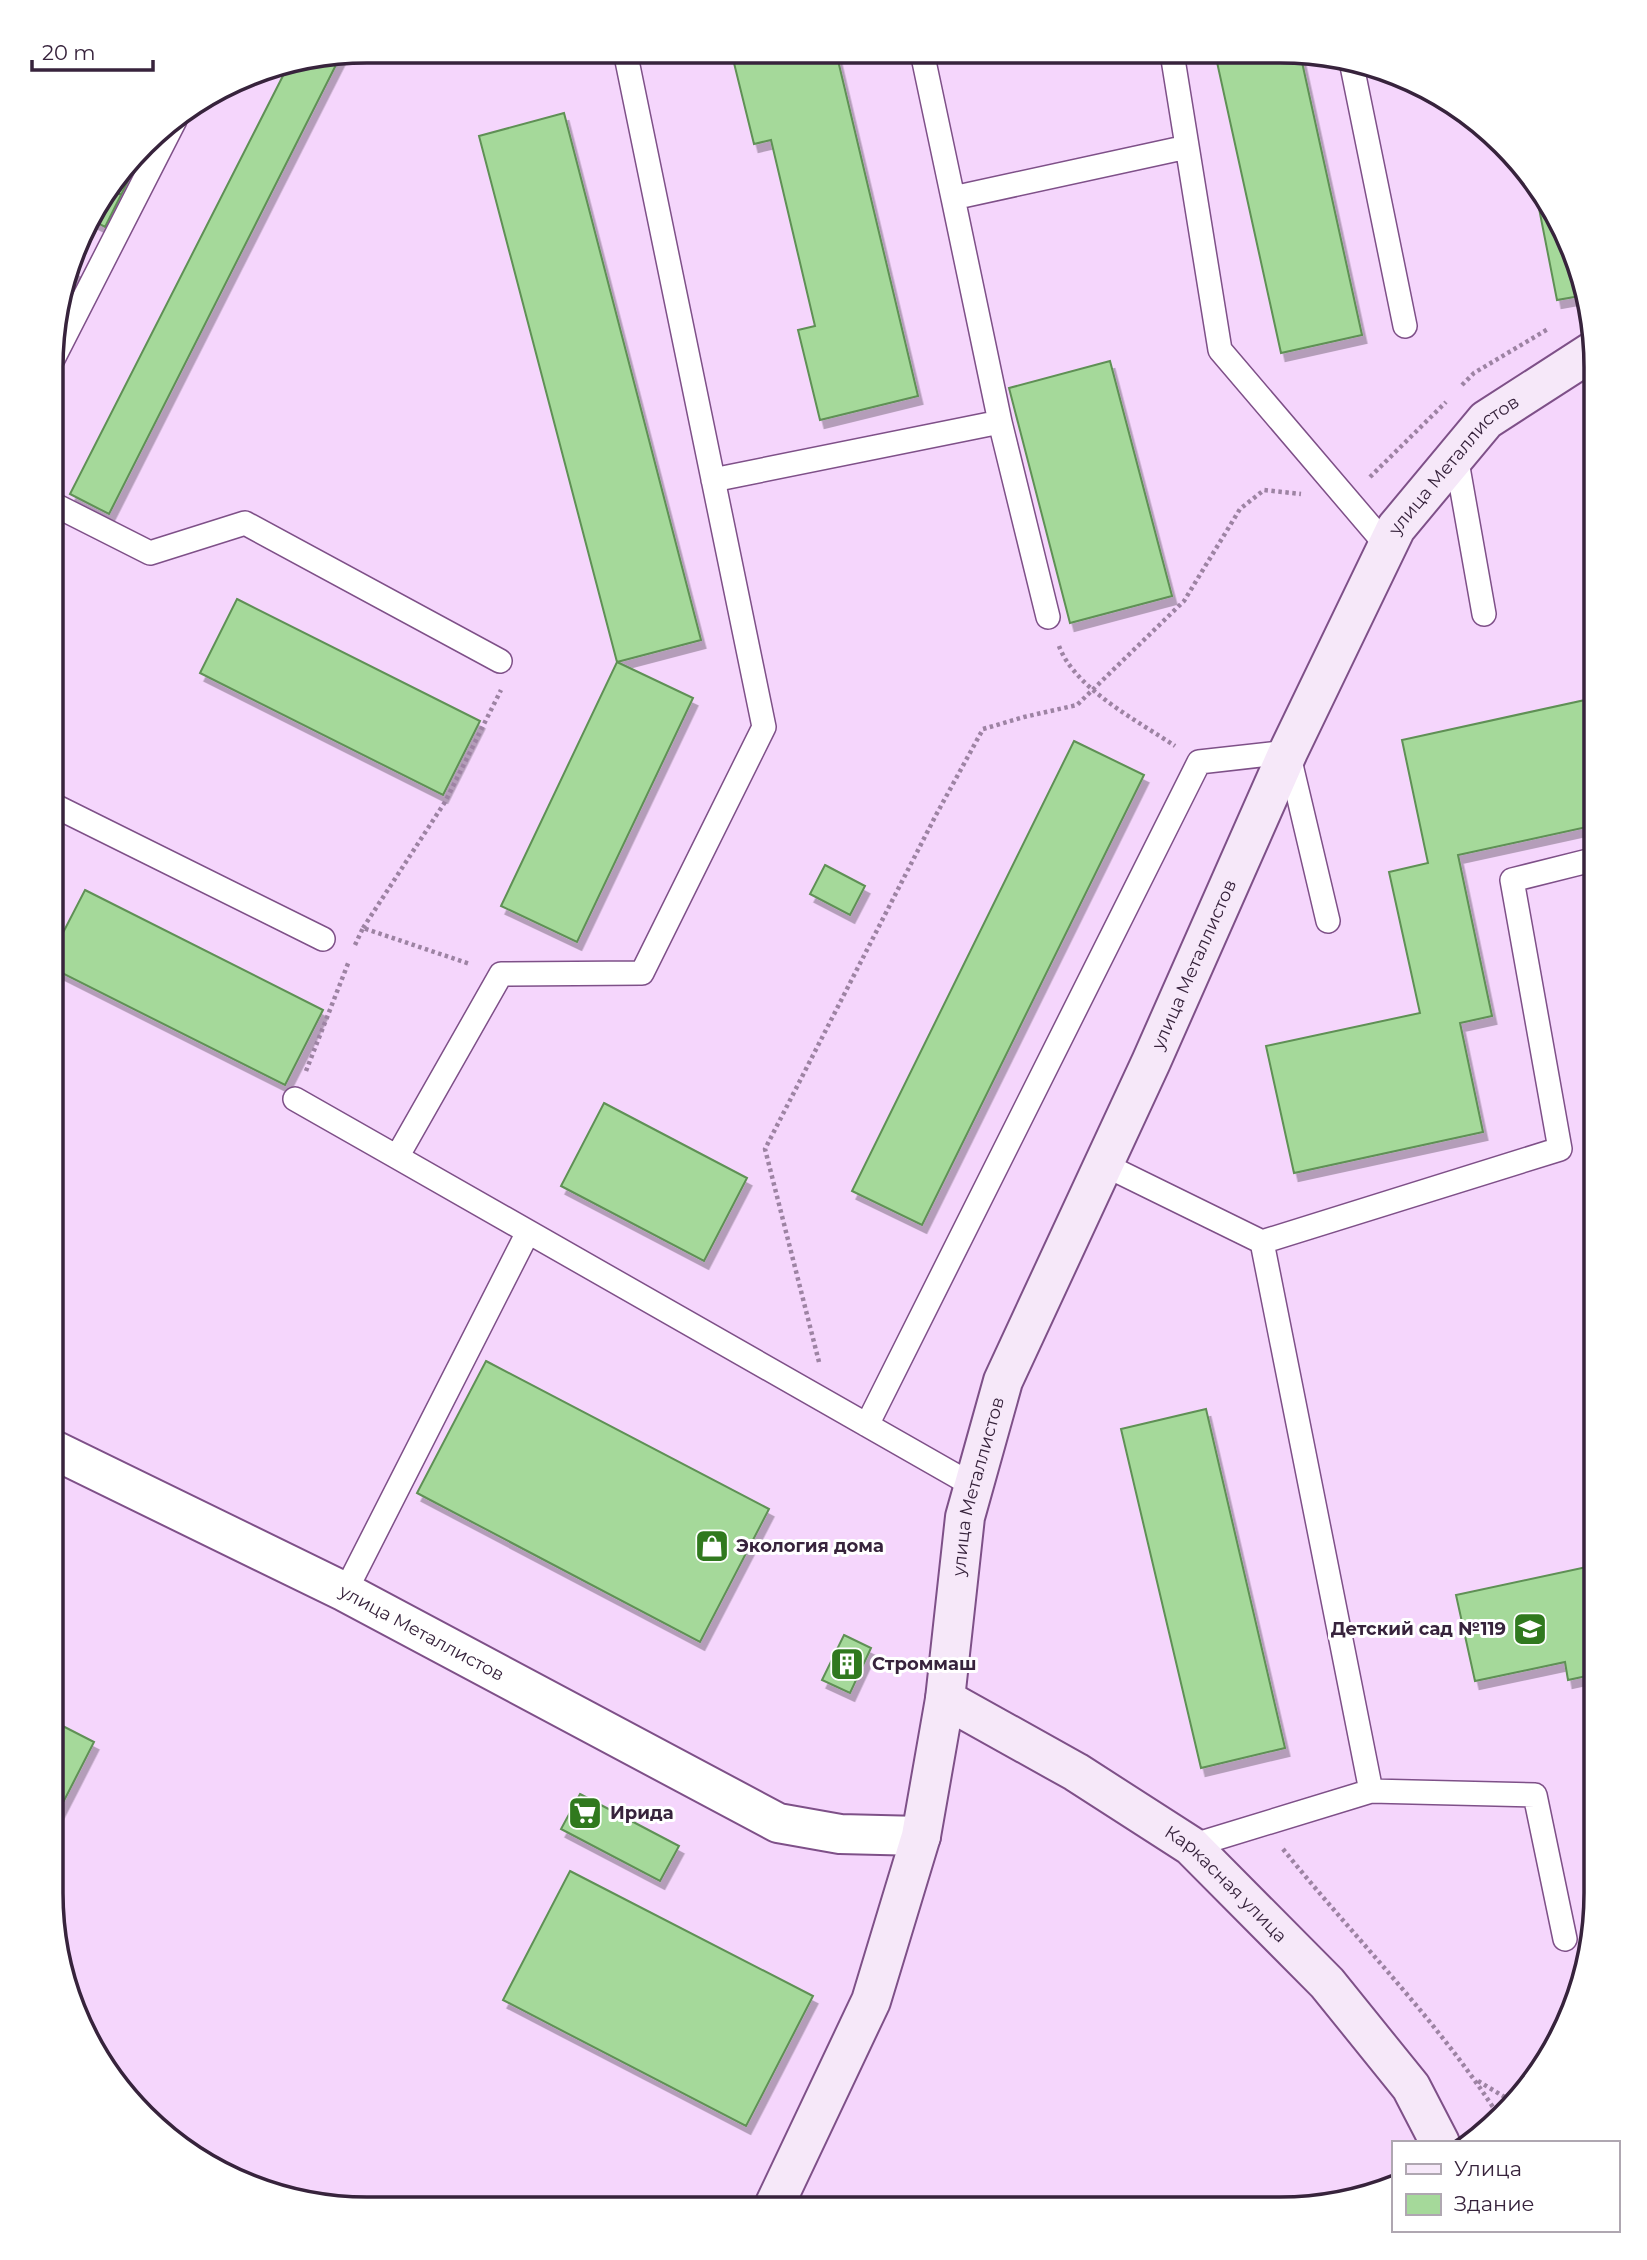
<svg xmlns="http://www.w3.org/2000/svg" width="1647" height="2260" font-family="Montserrat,sans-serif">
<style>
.building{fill:#a5d99a;stroke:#5f9055;stroke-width:2;filter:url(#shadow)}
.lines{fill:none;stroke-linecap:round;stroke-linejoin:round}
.service-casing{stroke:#7e5088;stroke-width:26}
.tertiary-casing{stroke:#7e5088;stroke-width:42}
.secondary-casing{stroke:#7e5088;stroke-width:42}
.path{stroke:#9d83a3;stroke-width:4.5;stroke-dasharray:3.5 3.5;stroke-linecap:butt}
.service{stroke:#fff;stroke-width:23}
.tertiary{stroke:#fff;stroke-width:38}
.secondary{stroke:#f6e8f9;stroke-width:38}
.labels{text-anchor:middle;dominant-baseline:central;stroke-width:6;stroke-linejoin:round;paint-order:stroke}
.street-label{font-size:18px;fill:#37233c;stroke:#fff}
.poi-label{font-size:18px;font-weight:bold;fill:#37233c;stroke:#fff;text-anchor:start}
.rim{fill:none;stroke:#37233c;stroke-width:3.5}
</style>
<defs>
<filter id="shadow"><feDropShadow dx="4.5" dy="8" stdDeviation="0" flood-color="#0004"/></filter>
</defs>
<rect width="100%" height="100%" fill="#f5d6fc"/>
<path class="building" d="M762,52H836L918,396L820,420L798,330L815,326L771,140L754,144L733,59Z
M1215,53H1300L1362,335L1281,353Z
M341,55L109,514L70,494L289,64Z
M564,113L701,640L617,662L479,136Z
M136,157L139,159L121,195L110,189Z
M110,189L121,195L105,227L90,219L93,209Z
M1536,193L1563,227L1580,296L1557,300Z
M73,268L79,271L65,303L62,302Z
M1110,361L1172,596L1070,623L1009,388Z
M237,599L480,721L443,795L200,673Z
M617,662L693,698L577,942L501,906Z
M1585,700L1596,752V825L1458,855L1492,1016L1460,1023L1483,1132L1294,1173L1266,1046L1420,1013L1389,872L1428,863L1402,740Z
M1074,741L1144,775L922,1225L852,1191Z
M825,865L865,886L850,915L810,894Z
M85,890L323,1010L285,1085L52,968V954Z
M604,1103L747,1178L704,1261L561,1186Z
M486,1361L769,1509L700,1642L417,1493Z
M1206,1409L1285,1748L1201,1768L1121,1429Z
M1596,1565V1674L1568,1680L1565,1662L1475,1681L1456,1595Z
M844,1635L871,1648L850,1693L822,1680Z
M51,1720L94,1742L51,1826Z
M580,1794L679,1846L660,1881L561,1829Z
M570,1871L813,1996L746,2126L503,2000Z"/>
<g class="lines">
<g class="service-casing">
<path id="service" d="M625,51L764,727L642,973L501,974L397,1157L974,1486
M922,52L953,198L1187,147
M1172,53L1220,350L1388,547
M1351,61L1405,326
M53,359L175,120
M1000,422L1048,617
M1456,456L1484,614
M713,480L1000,422L953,198
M53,504L150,553L245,523L500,661
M53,805L323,939
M295,1099L397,1157
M1103,1164L1262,1242
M867,1425L1199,762L1288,752L1328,921
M345,1592L528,1232
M1371,1791L1535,1795L1565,1939
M1191,1846L1371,1791L1262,1242L1560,1149L1512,880L1596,859"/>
</g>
<g class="tertiary-casing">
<g id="tertiary">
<path id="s1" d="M52,1449L345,1592L778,1823L840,1834L921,1836"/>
</g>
</g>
<g class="secondary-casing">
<g id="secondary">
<path id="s2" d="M945,1699L1076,1772L1191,1846L1327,1983L1411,2087L1440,2143"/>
<path id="s3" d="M773,2208L871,2001L921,1836L945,1699L965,1517L1003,1381L1151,1062L1288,752L1396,528L1486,420L1593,351"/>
</g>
</g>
<path class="path" d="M1462,385L1474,373L1548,329
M1370,477L1446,402
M1059,646C1075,689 1138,721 1175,746
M363,928L445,802L501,690
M355,945L363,928L470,964
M306,1071L349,961
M819,1362L765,1149L936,815L983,729L1024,717L1077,705L1184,601L1240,509L1264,490L1301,494
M1283,1849C1356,1940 1437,2019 1500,2118
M1478,2081L1513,2102"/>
<use href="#service" class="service"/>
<use href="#tertiary" class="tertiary"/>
<use href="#secondary" class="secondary"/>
</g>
<defs>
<g id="shop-square" transform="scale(1.75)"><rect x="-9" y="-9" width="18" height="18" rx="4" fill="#30791e" stroke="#fff"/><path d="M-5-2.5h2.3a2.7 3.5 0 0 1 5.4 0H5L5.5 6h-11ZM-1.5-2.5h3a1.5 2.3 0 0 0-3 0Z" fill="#fff"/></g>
<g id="school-square" transform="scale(1.75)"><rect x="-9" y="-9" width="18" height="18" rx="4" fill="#30791e" stroke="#fff"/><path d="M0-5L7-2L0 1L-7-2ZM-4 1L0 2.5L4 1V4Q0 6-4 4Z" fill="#fff"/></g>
<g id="building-square" transform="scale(1.75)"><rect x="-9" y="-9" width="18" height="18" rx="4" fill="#30791e" stroke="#fff"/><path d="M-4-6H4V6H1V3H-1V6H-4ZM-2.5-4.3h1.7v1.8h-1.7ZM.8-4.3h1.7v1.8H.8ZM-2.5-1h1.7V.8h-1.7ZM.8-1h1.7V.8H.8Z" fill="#fff"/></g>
<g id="supermarket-square" transform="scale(1.75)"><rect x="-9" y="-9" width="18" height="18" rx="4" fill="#30791e" stroke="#fff"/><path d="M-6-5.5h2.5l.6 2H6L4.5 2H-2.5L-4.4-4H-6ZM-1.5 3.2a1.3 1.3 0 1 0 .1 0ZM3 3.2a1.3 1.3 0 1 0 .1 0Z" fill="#fff"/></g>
</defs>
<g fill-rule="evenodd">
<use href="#shop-square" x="712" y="1546"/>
<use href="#school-square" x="1530" y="1629"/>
<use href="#building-square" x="847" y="1664"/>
<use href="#supermarket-square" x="585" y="1813"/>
</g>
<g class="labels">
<g class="street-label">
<text stroke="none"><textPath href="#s3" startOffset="1890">улица Металлистов</textPath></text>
<text stroke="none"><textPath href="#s3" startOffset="1323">улица Металлистов</textPath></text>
<text stroke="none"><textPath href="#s3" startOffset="756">улица Металлистов</textPath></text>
<text stroke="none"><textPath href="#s1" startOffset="413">улица Металлистов</textPath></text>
<text stroke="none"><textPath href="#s2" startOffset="338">Каркасная улица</textPath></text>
</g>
<g class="poi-label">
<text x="736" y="1546">Экология дома</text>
<text x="1506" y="1629" text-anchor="end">Детский сад №119</text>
<text x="872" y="1664">Строммаш</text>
<text x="610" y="1813">Ирида</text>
</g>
</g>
<path d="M0 0H1647V2260H0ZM367 63H1280A304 304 0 0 1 1584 367V1893A304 304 0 0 1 1280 2197H367A304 304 0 0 1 63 1893V367A304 304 0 0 1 367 63Z" fill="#fff" fill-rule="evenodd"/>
<path class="rim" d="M367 63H1280A304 304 0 0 1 1584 367V1893A304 304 0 0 1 1280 2197H367A304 304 0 0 1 63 1893V367A304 304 0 0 1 367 63Z"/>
<rect x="1392" y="2141" width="228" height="91" fill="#ffffff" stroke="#afa7b1" stroke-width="2"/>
<rect x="1406" y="2164" width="35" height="10" fill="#f6e8f9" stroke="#afa7b1" stroke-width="2"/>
<text x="1454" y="2176" font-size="21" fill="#37233c">Улица</text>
<rect x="1406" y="2194" width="35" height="21" fill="#a5d99a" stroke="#afa7b1" stroke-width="2"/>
<text x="1454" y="2211" font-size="21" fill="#37233c">Здание</text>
<path d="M32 60v10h121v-10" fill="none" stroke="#37233c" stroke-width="3.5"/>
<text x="42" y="60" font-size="21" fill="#37233c" stroke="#ffffff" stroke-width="5" paint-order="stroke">20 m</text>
</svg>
